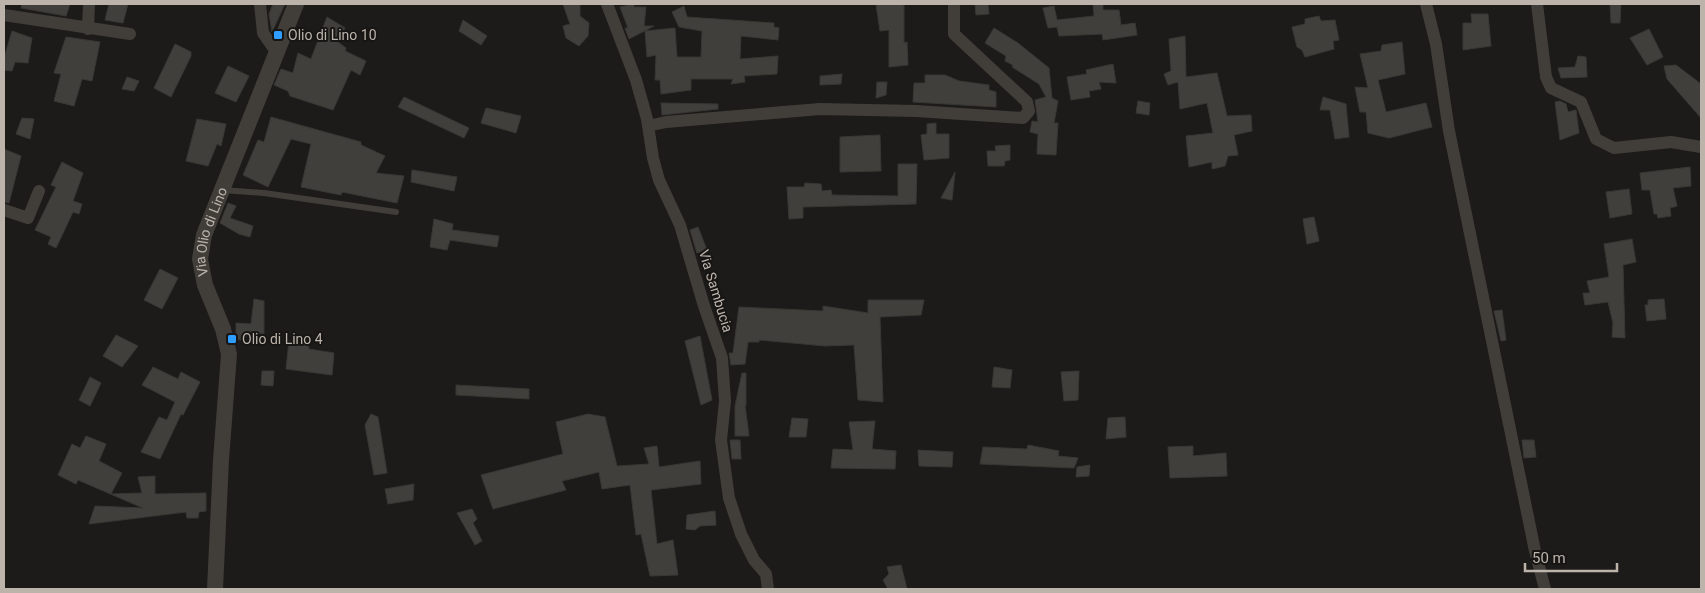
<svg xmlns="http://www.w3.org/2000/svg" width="1705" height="593" font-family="Roboto,sans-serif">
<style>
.building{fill:#413f3b;stroke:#383733}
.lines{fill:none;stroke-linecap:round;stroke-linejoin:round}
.service{stroke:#413e3a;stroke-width:6}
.minor{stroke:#413e3a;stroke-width:12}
.tertiary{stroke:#413e3a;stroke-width:16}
.poi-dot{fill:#2e9dff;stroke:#171614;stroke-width:2}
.labels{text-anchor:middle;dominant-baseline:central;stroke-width:4;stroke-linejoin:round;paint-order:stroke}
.poi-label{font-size:14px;fill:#bcb3ab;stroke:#171614;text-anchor:start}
.street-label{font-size:14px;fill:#bcb3ab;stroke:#171614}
</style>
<rect width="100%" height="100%" fill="#1c1b19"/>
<path class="building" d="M22,4H70L66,16L21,8Z
M109,4H128L123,23L105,20Z
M273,4H285L272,32L269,14Z
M563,4H580V16L589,23L588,36L579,46L566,38L563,26L570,24Z
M634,4V7H646L644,26H654L629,39L625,28H628L620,7Z
M876,4H904V43L907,42L908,65L889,67V30L880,31Z
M975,4H988L989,14L976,15Z
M1093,4H1103V10H1119L1121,25L1135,23L1137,35L1103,40L1102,34L1059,36L1057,27L1048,28L1043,8L1054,6L1057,20L1094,16Z
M1610,4H1621L1620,23H1611Z
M684,6L687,17L774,23V27L779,28L778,40L741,36L740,59L778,56L777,74L744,76L745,82L731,84L733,79H691V90L661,94L660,80H655L656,55L647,57L645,31L675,28L677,57H701L702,31L679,27L672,12Z
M1471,14H1488L1491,46L1463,50V23H1472Z
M1319,16L1321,21L1335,20L1339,40L1333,41L1334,49L1305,57L1302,50L1297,47L1292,27L1305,24V19Z
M327,17L345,28L338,42L346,48L345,51L366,61L360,75L351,70L333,110L290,96L288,91L274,85L281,69L293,73L298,53L311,59Z
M463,20L487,36L481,45L459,31Z
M994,28L1018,43L1049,68L1052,98L1058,101L1054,123H1058L1056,155L1037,154L1038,134L1030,132L1032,121L1038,122L1035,100L1046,97L1039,84L1012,67L1013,65L1005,61L1006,56L985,43Z
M1649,29L1663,57L1647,65L1630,38Z
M12,31L32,38L28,63L15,62L12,71L4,70V58Z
M1185,36L1186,77L1217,73L1227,116L1251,115L1252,131L1234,135L1238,155L1228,156L1225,166L1212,169V162L1189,167L1186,136L1213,133L1207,103L1180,109L1178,82L1168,85L1164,74L1171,71L1169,39Z
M66,37L100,42L92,81L82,79L74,106L54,101L61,74L54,73Z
M1402,42L1405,74L1378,80L1386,112L1426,103L1432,127L1389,138L1368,133L1366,112H1360L1355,87L1368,88L1360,54L1381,51L1382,45Z
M175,44L191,52V56L171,97L154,88Z
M1578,56L1586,57L1587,77L1561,78L1558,68L1575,67Z
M1113,64L1116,83L1099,82L1101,89L1089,91L1090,97L1071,100L1067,77L1087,74L1086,70Z
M1676,65L1701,84V118L1667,79L1664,66Z
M228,66L249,76L236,102L215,93Z
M842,74L841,84L820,85V76Z
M925,75H945L959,81L989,85V90L996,92V107L913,102L914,83H925Z
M127,77L139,81L134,91L122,89Z
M877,82H887L886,95L876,98Z
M404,97L469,128L464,138L398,107Z
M1323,97L1346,104L1349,137L1335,139L1330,110H1320Z
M1138,101L1150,103L1149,115L1136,113Z
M1560,101L1566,104L1568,112L1576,110L1579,133L1560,140L1555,102Z
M661,103L718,104V109L662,115Z
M486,108L521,116L516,133L481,123Z
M271,117L361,142V145L385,156L376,173L404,176L397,203L342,192L341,195L301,187L311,144L291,139L268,187L243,175L258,140L264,142Z
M22,118L34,119L30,139L16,134Z
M197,119L226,124L221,146L217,144L208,166L186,161Z
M936,123V134H949V158L924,160L921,135L927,134V124Z
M880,135L881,171L840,172V137Z
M1010,145V160L1005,161L1004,166H988L987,151H996L995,146Z
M4,149L21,156L9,203L4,202Z
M62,162L83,173L73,201L82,204L79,214L73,212L56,248L48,244L51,237L35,230L56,187L51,185Z
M898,164H917L916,204L803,207V218L789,219L787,187H804L805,183L821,184L822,191L831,190L832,195L898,196Z
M1690,167L1691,186L1673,188L1677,206L1670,208L1671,216L1658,218L1657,214H1654L1650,190H1642L1640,173Z
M412,170L457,177L454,191L411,182Z
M955,172L952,200L941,198Z
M1629,189L1632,214L1610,218L1606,192Z
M228,203L236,206L230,218L253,226L250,237L239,234L220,223Z
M1314,217L1319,241L1307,244L1303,219Z
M434,219L453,224L452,230L499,236L497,247L450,240L447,250L430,247Z
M698,227L707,250L697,253L690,230Z
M1632,239L1636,262L1623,265L1625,338L1612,337L1613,323L1608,302L1585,305L1583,293H1590L1587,281L1609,277L1604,244Z
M160,269L178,278L162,309L144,300Z
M254,299L264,301V334L249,332L250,330L244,341L236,339V323L251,324Z
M1664,299L1666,319L1647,321L1645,305H1648V300Z
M868,300H924L921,315L880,317L883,402L858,400L854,345L825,346L759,340V342H748L745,364L731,365L729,353H733L739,307L823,311V306L868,313Z
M1502,310L1506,340L1501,341L1494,311Z
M116,335L138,346L122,367L103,356Z
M700,336L712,400L701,405L685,341Z
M289,341L308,343L309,349L334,353L332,375L286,369Z
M153,367L178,379L181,372L200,382L183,415L181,414L160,459L141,452L159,417L167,420L175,402L142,385Z
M994,367L1012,370L1010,388L992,387Z
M262,371H274L273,386L261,385Z
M1079,371L1078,400L1064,401L1061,372Z
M742,373H746V406L745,405L749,436H735V406Z
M90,377L101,383L90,406L79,400Z
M456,385L529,389V399L456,395Z
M371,414L378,417L387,473L374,475L365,425Z
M588,414L605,417L617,466L649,464L644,448L657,446L659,467L700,461L701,484L651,490L657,544L673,540L678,575L650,576L641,534L636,535L630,485L602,489L599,472L562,481L566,490L493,509L481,475L563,454L556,422Z
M1125,417L1126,437L1106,439L1108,418Z
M792,418L808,419L806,437H789Z
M875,421L872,449L896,451L895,469L831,468L833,449L853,450L849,422Z
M86,436L106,444L99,461L122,473L111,494L142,493L138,477L155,476V494L206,493V511L199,512L198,518H187L186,512L89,524L95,506L143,508L78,480L76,484L58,475L72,444L80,448Z
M730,440H740L741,459H732Z
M1522,440H1534L1536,457L1524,458Z
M1028,445L1059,451L1058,456L1078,458L1074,468L980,464L983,447L1027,449Z
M1193,446V456L1226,453L1227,476L1170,478L1168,447Z
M918,450L953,452L952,467L919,466Z
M1090,465L1089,476L1076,477L1077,467Z
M414,484L413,500L388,504L385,489Z
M472,509L477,519L473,523L482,541L475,545L457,513Z
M715,511L716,525L700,526L695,530L686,529L687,515Z
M901,565L907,589H888L883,580L889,574L887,567Z"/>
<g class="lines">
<path class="service" d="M223,190L264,193L396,212"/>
<path class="minor" d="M260,4L263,33L277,53
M607,4L636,80L647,119L653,158L659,180L680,225L704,306L722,358L725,401L721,440L729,498L741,534L754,560L766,574L768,589
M1426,4L1436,44L1449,131L1535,551L1545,589
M1537,4L1546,77L1551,88L1581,102L1596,139L1614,148L1671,142L1701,147
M4,15L130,34
M88,29L89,4
M648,126L666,122L820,109L916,111L1023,118L1029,111L1027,102L954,34V4
M4,210L28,218L39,191"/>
<path class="tertiary" id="s1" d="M215,589L221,460L229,354L223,329L205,285L200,259L204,235L296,4"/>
</g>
<g class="poi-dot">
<rect x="273" y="30" width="10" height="10" rx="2.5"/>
<rect x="227" y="334" width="10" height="10" rx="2.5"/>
</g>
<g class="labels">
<g class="poi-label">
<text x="288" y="35">Olio di Lino 10</text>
<text x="242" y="339">Olio di Lino 4</text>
</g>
<g class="street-label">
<text stroke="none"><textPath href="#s1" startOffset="364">Via Olio di Lino</textPath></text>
<text transform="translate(716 291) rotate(73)">Via Sambucia</text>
</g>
</g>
<rect width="1705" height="593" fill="none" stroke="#bcb3ab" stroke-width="10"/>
<path d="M1525 563v8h92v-8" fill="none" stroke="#bcb3ab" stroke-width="2.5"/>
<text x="1532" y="563" font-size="15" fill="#bcb3ab" stroke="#171614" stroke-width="4" paint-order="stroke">50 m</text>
</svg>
